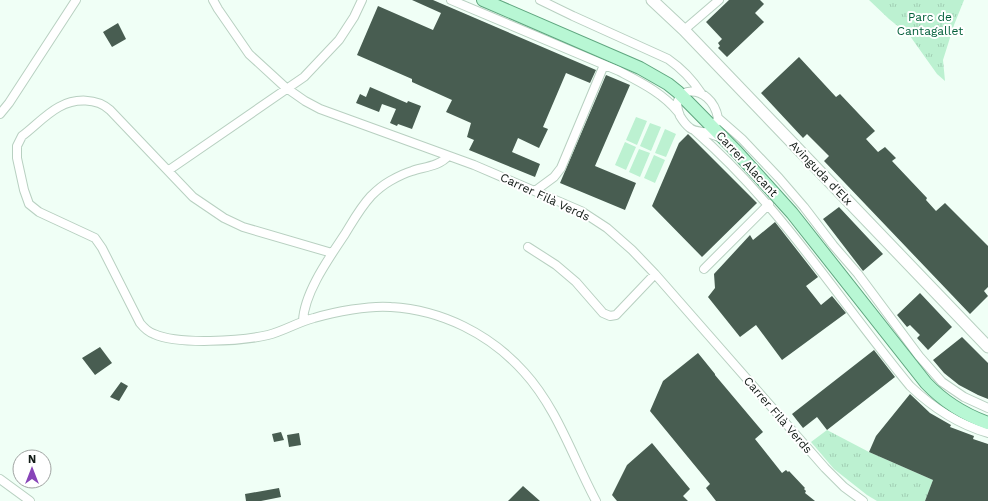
<svg xmlns="http://www.w3.org/2000/svg" width="988" height="501" font-family="'Work Sans',sans-serif">
<style>
.grass{fill:url(#grass-tufts)}
.pitch{fill:#bcf1d1}
.building{fill:#485d51}
.lines{fill:none;stroke-linecap:round;stroke-linejoin:round}
.street-casing{stroke:#b8d0c1;stroke-width:10}
.secondary-casing{stroke:#b8d0c1;stroke-width:13}
.primary-casing{stroke:#5fa67f;stroke-width:14}
.street{stroke:#fff;stroke-width:8}
.secondary{stroke:#fff;stroke-width:11}
.primary{stroke:#b8f7d4;stroke-width:12}
.labels{text-anchor:middle;dominant-baseline:central;stroke-width:4;stroke-linejoin:round;paint-order:stroke}
.park-label{font-size:12px;fill:#05613c;stroke:#fff}
.street-label{font-size:12px;fill:#121b16;stroke:#fff}
</style>
<defs>
<pattern id="grass-tufts" width="24" height="20" patternUnits="userSpaceOnUse"><rect width="24" height="20" fill="#bcf1d1"/><path d="M3 7l-1-3M5 7V3M7 7l1-3M15 17l-1-3M17 17v-4M19 17l1-3" fill="none" stroke="#a1ceb3"/></pattern>
</defs>
<rect width="100%" height="100%" fill="#f0fff6"/>
<path class="grass" d="M869,0H964L954,25L943,60L945,81L937,74L910,36L889,19Z
M827,430L869,452L933,480L925,501H877L867,495L834,469L811,442Z"/>
<path class="pitch" d="M636,117L647,121L637,145L626,140Z
M650,123L661,127L651,151L640,146Z
M665,129L676,134L666,157L655,153Z
M625,142L636,147L626,170L615,165Z
M639,149L650,153L640,177L629,172Z
M654,155L665,160L655,183L644,178Z"/>
<path class="building" d="M412,0H433L596,70L590,83L566,73L543,127L548,129L539,148L518,138L512,152L540,164L535,177L469,150L474,140L467,137L471,123L446,112L452,100L412,82V79L357,55L378,6L433,30L441,13Z
M729,0H760L764,4L755,13L764,22L727,57L718,48L720,46L718,43L722,39L706,22Z
M118,23L126,39L112,47L103,32Z
M799,57L836,97L840,94L875,131L866,139L878,152L885,147L896,158L892,161L927,198L926,200L936,211L945,203L988,246V287L984,291L988,296L970,314L824,161L829,156L807,134L803,138L761,93Z
M606,75L630,85L595,166L636,183L625,210L560,183Z
M370,87L407,103L408,101L421,106L412,129L398,124L397,126L390,123L396,109L382,104L379,112L356,103L360,94L366,97Z
M688,134L757,203L702,257L652,206L679,143Z
M839,207L883,254L863,271L823,219Z
M775,222L818,277L806,286L821,305L832,296L846,313L782,360L756,325L740,337L708,297L715,288L714,274L750,235L753,240Z
M920,293L952,327L928,350L917,338L920,335L910,325L907,327L897,315Z
M962,337L988,363V399L978,395L959,385L944,373L933,360Z
M100,347L112,363L95,375L82,358Z
M874,350L895,377L827,430L817,417L803,428L792,414Z
M698,353L715,374V375L763,432L755,439L782,473L786,470L788,472L789,471L805,488L804,489L806,491L805,493L815,501H716L706,488L710,484L650,411L663,381Z
M121,382L128,386L119,401L110,397Z
M910,394L930,413L951,425L950,427L974,436L973,439L988,444V501H925L933,480L869,452L876,436Z
M281,432L284,440L274,442L272,434Z
M299,433L301,445L289,447L287,435Z
M652,443L690,489L683,496L688,501H617L612,495L627,465Z
M523,486L540,501H508Z
M279,488L281,497L261,501H246L245,494Z"/>
<g class="lines">
<g class="street-casing">
<path id="street" d="M213,0L218,9L249,54L285,87L305,101L320,109L474,165L581,211L607,228L632,250L655,274L825,468L844,487L863,501
M451,0L619,71C640,82 663,93 678,112
M540,0L573,16L668,59C681,68 692,79 701,93
M684,30L719,0
M0,114L9,103L76,0
M718,118L742,139L779,178L804,207L833,245L858,274L919,356L942,382L964,397L988,408
M695,131C781,206 838,299 910,386C933,408 957,424 988,433
M706,132L714,128L718,118C711,81 666,85 680,116C683,121 686,125 690,128C695,132 701,131 708,133C712,134 715,136 719,137
M169,170L304,77L339,40L354,17L362,0
M535,191L554,177L561,168L604,65
M528,247L556,265L576,282L603,313L610,316L616,315L655,274
M332,253L243,227L224,218L193,197L110,110C97,98 75,98 59,107C46,114 34,127 22,136L17,146V158L24,190L29,204L39,212L95,238L102,248L140,323C144,328 148,332 154,334C178,345 242,341 268,335C284,331 298,322 314,318C334,312 370,305 391,307C442,310 490,334 524,372C557,408 573,458 596,501
M704,269L769,204
M303,321C304,293 329,258 345,234C353,221 360,208 371,196C377,190 383,185 390,181C397,177 405,173 412,171C424,167 440,166 448,156
M0,479L30,501"/>
</g>
<g class="secondary-casing">
<path id="secondary" d="M652,0L684,30L988,347"/>
</g>
<g class="primary-casing">
<path id="primary" d="M483,0L640,68L668,84L678,92L737,152L792,213L926,383C944,402 963,414 988,423"/>
</g>
<use href="#street" class="street"/>
<use href="#secondary" class="secondary"/>
<use href="#primary" class="primary"/>
</g>
<g class="labels">
<g class="park-label">
<text x="930" y="17">Parc de<tspan x="930" dy="14">Cantagallet</tspan></text>
</g>
<g class="street-label">
<text transform="translate(747 164) rotate(47)">Carrer Alacant</text>
<text transform="translate(821 173) rotate(46)">Avinguda d'Elx</text>
<text transform="translate(545 197) rotate(25)">Carrer Filà Verds</text>
<text transform="translate(778 415) rotate(49)">Carrer Filà Verds</text>
</g>
</g>
<g transform="translate(32 469)"><circle r="19" fill="#ffffff" stroke="#a0a4a2"/>
<path d="M0-3L7 15L0 10L-7 15Z" fill="#8844b8"/>
<text y="-6" font-size="11" font-weight="bold" text-anchor="middle" fill="#121b16">N</text>
</g>
</svg>
